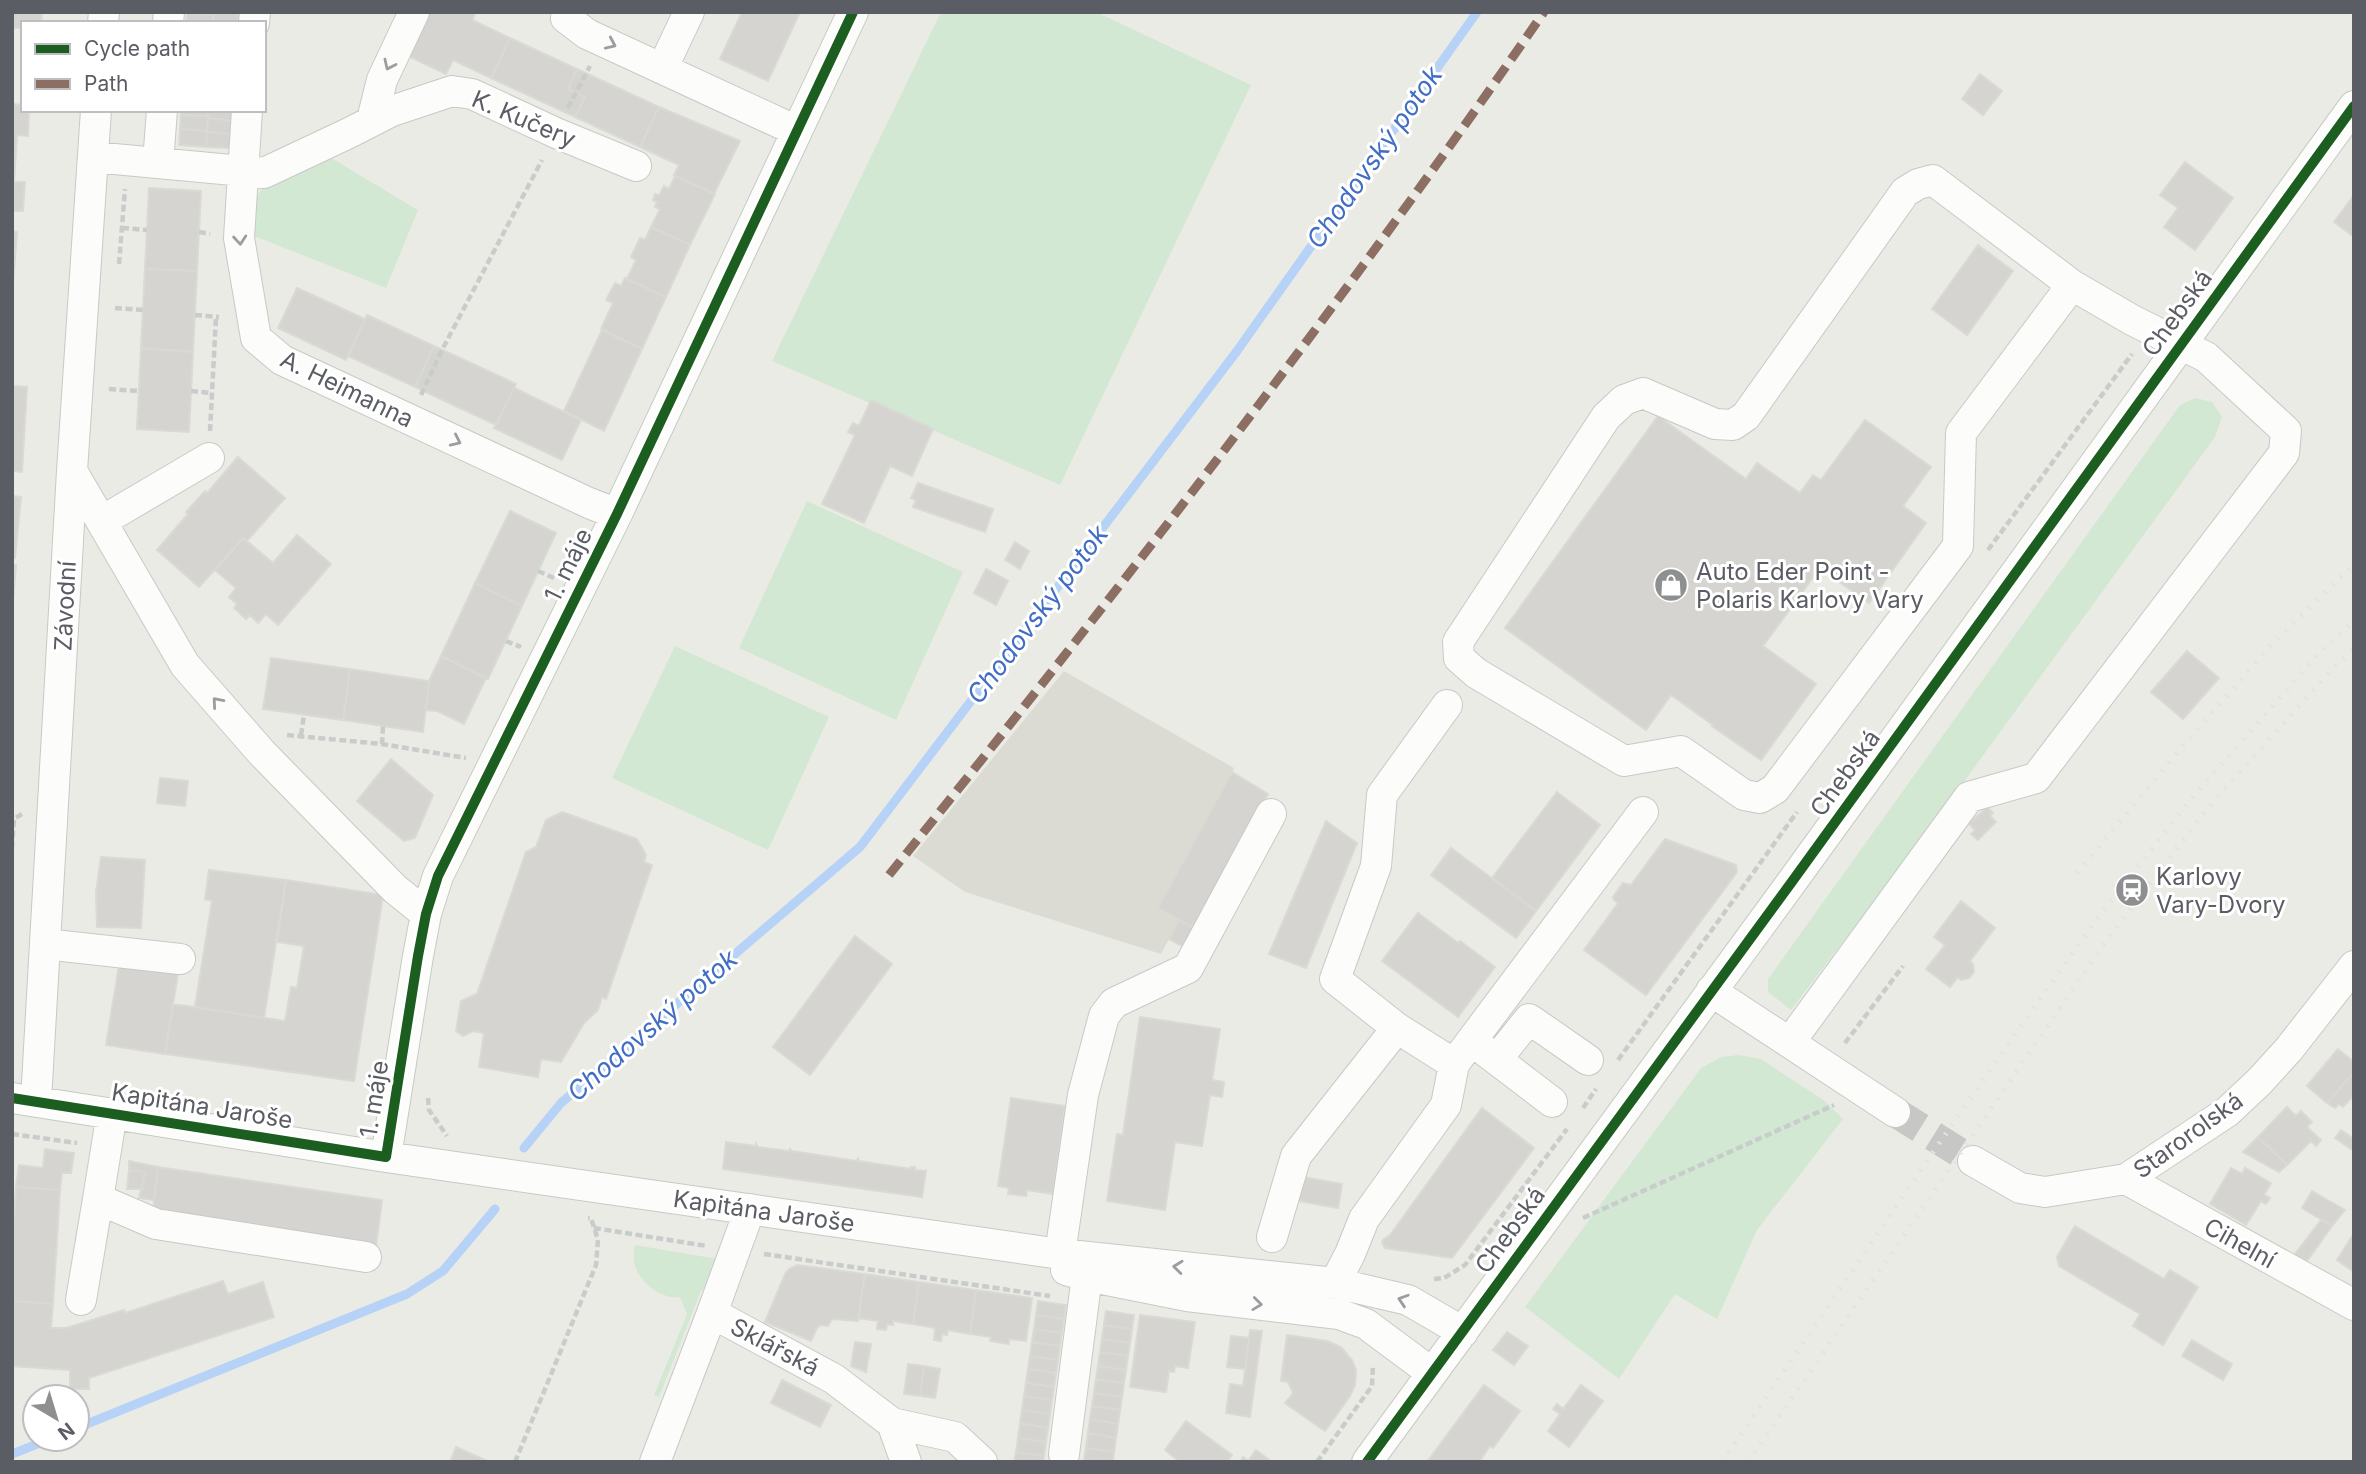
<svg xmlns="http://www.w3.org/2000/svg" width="2366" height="1474" font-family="Inter,sans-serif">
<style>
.education{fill:#dcdbd3}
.green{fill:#d2e8d3}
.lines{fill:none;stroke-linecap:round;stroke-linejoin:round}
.stream{stroke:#b7d2f7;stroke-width:9}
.building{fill:#d5d4d0;stroke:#dadad4;stroke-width:2}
.minor-tunnel{stroke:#c7c8c5;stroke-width:30;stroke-dasharray:30 15;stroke-linecap:butt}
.minor-casing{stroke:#c8c9c7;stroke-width:32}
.path{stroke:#c8cccb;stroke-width:4.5;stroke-dasharray:7 3.5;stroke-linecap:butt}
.minor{stroke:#fcfcfb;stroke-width:30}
.rail{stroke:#e3e3e2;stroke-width:5;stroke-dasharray:2 9;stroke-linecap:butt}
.quiet{stroke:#8d6e63;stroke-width:9;stroke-dasharray:18 9;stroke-linecap:butt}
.cycleway-casing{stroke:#fff;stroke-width:15}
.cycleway{stroke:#1b5e20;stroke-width:10}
.oneway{stroke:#9b9da0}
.labels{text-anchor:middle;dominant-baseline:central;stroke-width:6;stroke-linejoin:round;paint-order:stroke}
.street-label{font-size:24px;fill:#5b5d64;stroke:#fff}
.poi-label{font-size:24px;fill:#5b5d64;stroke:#fff;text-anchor:start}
.water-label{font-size:26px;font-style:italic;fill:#426dc4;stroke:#fff}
</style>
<rect width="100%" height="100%" fill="#ebebe5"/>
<path class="education" d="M1064,671L1234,768L1232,773L1268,794L1184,947L1169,939L1161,954L965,892L913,856Z"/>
<path class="green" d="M941,12H1096L1251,85L1060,485L772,361Z
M328,156L418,210L386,288L249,234L253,202L264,186Z
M2195,398L2212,402L2222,417L2215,437L1950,801L1791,1010L1768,992V979L2180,405Z
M807,501L963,572L896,720L739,648Z
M675,646L829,717L768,850L612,778Z
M1739,1055L1761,1059L1825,1101L1843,1119L1757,1230L1717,1319L1675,1294L1619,1379L1525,1307L1701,1068L1721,1057Z
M635,1245L718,1259L708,1285L701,1291L659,1397L654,1395L687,1314L680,1297C660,1300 638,1281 634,1262C633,1256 634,1250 635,1245Z"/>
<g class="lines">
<path class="stream" d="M524,1148L561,1103L860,847L1237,351L1477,12
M77,1428L407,1294L443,1271L495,1209
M12,1454L50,1439"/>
</g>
<path class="building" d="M12,12H42L41,23H23V28H12Z
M187,12H214L213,15Z
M214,12H238V23L213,22Z
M427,12H476L472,20L510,38L491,78L453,60L446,74L406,55Z
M742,12H800L768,81L720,59Z
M187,13L213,15V23H186Z
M510,38L577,69L568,89L585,97L575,117L491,78Z
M577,69L659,107L640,147L575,117L585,97L568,89Z
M1980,74L2002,91L1983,115L1962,99Z
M12,104L23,105V110H29L28,136L17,135L14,182H25L23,211H12Z
M659,107L740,141L714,194L674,175L679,165L640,147Z
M181,110H208V116L181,115Z
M208,110H233L232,121L208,118Z
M181,115L208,116L207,131L180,129Z
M208,118L232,121L231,134L207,132Z
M180,129L207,131L206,147L179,145Z
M207,132L231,134V148L206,147Z
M2185,162L2233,198L2195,250L2164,227L2178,208L2160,195Z
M675,176L715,194L690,245L651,227L660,209L655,207L657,202L653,200L655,194L659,196L664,186L669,189Z
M149,188L201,191L197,271L145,269Z
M2354,195V237L2334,222Z
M651,227L690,245L666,297L627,279L636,260L631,257L640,238L645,240Z
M12,231L17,232L12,297Z
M1978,245L2013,271L1967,335L1932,309Z
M145,269L197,271L193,352L141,348Z
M625,278L666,297L642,349L601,329L613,303L606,300L615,283L621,286Z
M297,288L365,319L346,360L278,328Z
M367,315L434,346L415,387L348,356Z
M602,330L642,349L604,431L564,411Z
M434,346L516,384L496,425L415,387Z
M141,348L193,352L189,432L137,429Z
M12,386L27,387L22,472L12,471Z
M514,388L581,420L562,460L494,428Z
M871,400L933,429L912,476L890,466L864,523L822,504L855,435L848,432L853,423L859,426Z
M1658,416L1746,479L1757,463L1800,493L1813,475L1821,480L1865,420L1931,467L1903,506L1926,523L1869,603L1820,568L1763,646L1816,684L1761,760L1712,726L1713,725L1671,695L1646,730L1505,628Z
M238,457L285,498L247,541L243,538L199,587L157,550L188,514L186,512L205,491L207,493Z
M918,483L993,509L985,532L913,507L916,500L911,498Z
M12,496L21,497L15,558H12Z
M510,511L556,533L522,606L475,583Z
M297,535L331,564L278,625L266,614L258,623L250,615L246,619L234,608L237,604L229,597L236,588L215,570L243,538L273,563Z
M1015,542L1029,551L1020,569L1005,560Z
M12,565H16L12,613Z
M986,569L1008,581L996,605L974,593Z
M475,583L522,606L488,679L441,656Z
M2187,651L2219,678L2183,719L2151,692Z
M441,656L486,678L464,724L437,711L426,710L429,681Z
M271,658L350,669L343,720L263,709Z
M350,669L429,681L423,732L343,720Z
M391,759L433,795L415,838L404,841L357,801Z
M1232,772L1268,794L1194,928L1158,908Z
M160,778L188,781L185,806L157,803Z
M1557,792L1600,825L1536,911L1492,878Z
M1987,807L1993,813L1990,816L1996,822L1978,840L1971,834L1975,830L1969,824Z
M562,812L637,839L646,855L644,862L652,865L606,999L602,997L598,1010L584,1023L561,1062L541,1059L538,1077L479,1067L484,1033L473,1031L463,1036L456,1031L461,1001L477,994L526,852L536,847L546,820Z
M1326,821L1357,843L1306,968L1269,954Z
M1665,839L1736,865L1737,872L1646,995L1584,950L1618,903L1614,900L1613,897L1623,883L1631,885Z
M1451,848L1536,911L1516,938L1431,875Z
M101,857L145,860L141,928L97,927L96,892Z
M209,870L286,880L264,1018L195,1007L212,901L205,899Z
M286,880L383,895L354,1081L165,1054L173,1004L285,1021L291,987L297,988L304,946L277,942Z
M1961,901L1995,928L1970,961L1973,964L1974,972L1969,978L1961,980L1958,977L1950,987L1926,969L1945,945L1934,937Z
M1418,913L1458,943L1460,941L1495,967L1458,1017L1382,961Z
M1179,920L1194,928L1184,947L1169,939Z
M855,936L892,964L810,1075L773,1047Z
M120,959L179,967L165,1054L106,1045Z
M1140,1017L1220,1029L1212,1080L1224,1082L1222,1097L1210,1095L1202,1146L1175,1142L1165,1210L1107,1201L1117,1134L1123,1135Z
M2338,1049L2354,1062V1072L2327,1103L2307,1086Z
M2354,1072V1095L2343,1107L2339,1104L2335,1108L2327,1103Z
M1011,1098L1065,1106L1053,1194L1027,1190L1026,1196L1008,1194L1009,1188L998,1186Z
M2287,1107L2296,1116L2301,1111L2312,1122L2307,1127L2321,1140L2316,1146L2311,1141L2287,1165L2258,1137Z
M1482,1108L1534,1148L1452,1258L1385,1248L1382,1242L1384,1239L1390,1235Z
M2341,1130L2354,1139V1151L2335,1138Z
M2258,1137L2287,1165L2279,1172L2243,1152Z
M726,1142L756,1146V1144L758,1147L789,1151L790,1149L792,1151L856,1161L858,1159V1161L911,1169V1167H915V1170L926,1171L922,1197L723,1169Z
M45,1149L74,1153L71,1173H62L60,1190L16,1187L19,1165L43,1168Z
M129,1161L158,1167L154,1200L139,1198L145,1172L129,1170Z
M158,1167L382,1200L376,1247L153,1211Z
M2231,1168L2242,1174L2245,1168L2271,1183L2264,1195L2270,1198L2266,1204L2261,1201L2246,1225L2210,1204Z
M129,1170L145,1172L142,1189H127Z
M1303,1177L1342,1184L1338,1208L1299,1201Z
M16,1187L60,1190L53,1304L12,1301V1250Z
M2312,1191L2345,1210L2332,1226L2302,1208Z
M2321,1220L2332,1226L2307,1261L2294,1255Z
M2075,1226L2164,1279L2170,1270L2198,1287L2163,1345L2133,1326L2140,1314L2059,1266L2057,1257Z
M2354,1233V1272L2337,1260Z
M797,1265L865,1274L858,1321L832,1319L828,1326L820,1325L817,1328L811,1341L765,1322L785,1274L789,1269Z
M865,1274L919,1282L913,1324L893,1321V1325L887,1324L886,1330L877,1329L878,1321L858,1318Z
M223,1281L228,1294L263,1282L274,1317L89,1378V1389H70V1370L12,1366V1301L53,1304L51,1328H66L124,1310L125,1313Z
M919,1282L976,1290L970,1334L948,1330L947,1335L942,1334L941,1341L934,1340L935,1328L913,1324Z
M976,1290L1032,1298L1026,1341L1009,1339V1344L990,1341L991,1337L970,1334Z
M1038,1301L1066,1305L1064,1319L1036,1315Z
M1106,1311L1134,1315L1132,1329L1104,1325Z
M1036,1315L1064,1319L1062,1333L1034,1329Z
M1140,1315L1195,1322L1188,1368L1175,1366L1174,1372L1169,1371L1166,1392L1130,1387Z
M1104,1325L1132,1329L1130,1343L1102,1339Z
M1034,1329L1062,1333L1060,1346L1032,1342Z
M1250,1330L1262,1331L1250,1417L1226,1413L1230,1384L1243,1386Z
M1507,1332L1528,1346L1514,1365L1493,1350Z
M1287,1335L1327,1341L1341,1347L1352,1360L1356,1370L1355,1385L1350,1396L1325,1431L1285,1403L1293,1393L1288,1382L1281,1381Z
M1231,1336L1249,1338L1245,1369L1227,1367Z
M1102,1339L1130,1343L1128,1356L1100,1352Z
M2192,1340L2232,1364L2223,1380L2182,1356Z
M855,1342L871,1344L866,1372L851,1366Z
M1032,1342L1060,1346L1058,1360L1030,1356Z
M1100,1352L1128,1356L1126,1370L1098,1366Z
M1030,1356L1058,1360L1056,1373L1028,1369Z
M908,1364L924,1366L920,1396L904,1394Z
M924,1366L940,1369L935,1398L920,1396Z
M1098,1366L1126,1370L1124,1383L1096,1379Z
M1028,1369L1056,1373L1054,1387L1026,1383Z
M1096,1379L1124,1383L1122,1397L1094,1393Z
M782,1380L831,1405L820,1427L771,1403Z
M1026,1383L1054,1387L1052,1400L1024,1396Z
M1484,1385L1520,1411L1493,1448L1490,1446L1479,1462H1427Z
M1581,1385L1603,1401L1569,1447L1548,1431L1560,1414L1553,1409L1557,1404L1563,1409Z
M1094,1393L1122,1397L1120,1410L1092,1406Z
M1024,1396L1052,1400L1050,1414L1022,1410Z
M1092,1406L1120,1410L1118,1424L1090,1419Z
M1022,1410L1050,1414L1048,1428L1020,1423Z
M1090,1419L1118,1424L1116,1438L1088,1433Z
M1186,1421L1232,1455L1227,1462H1180L1165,1450Z
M1020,1423L1048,1428L1046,1442L1018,1438Z
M1088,1433L1116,1438L1114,1452L1086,1448Z
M1018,1438L1046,1442L1044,1456L1016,1452Z
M456,1447L487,1461V1462H450Z
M1086,1448L1114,1452L1113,1462L1084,1461Z
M1256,1450L1272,1462H1240L1243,1457L1248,1461Z
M1016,1452L1044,1456L1043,1462H1014Z"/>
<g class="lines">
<path class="minor-tunnel" d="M1895,1112L1973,1161"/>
<g class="minor-casing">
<path id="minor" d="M567,12L566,18L587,34L797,131
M103,23L104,12
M168,23L169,12
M254,23L255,12
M663,67L689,12
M247,110L239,238L256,338L282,360L589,503L617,514
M372,120L382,80L414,12
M93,157L264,173L349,133L392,111L452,91L472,94L556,133L636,166
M158,163L162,110
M72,471L185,665L262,753L395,889L426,914
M102,521L209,458
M1447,705L1382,795L1376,866L1335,979L1397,1028L1454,1064
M45,944L180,959
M1711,991L1895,1112
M1790,1042L1969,797L2036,778L2284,453L2286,431L2206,357L2132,320L2072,285L1961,433L1958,546L1775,789L1760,798L1744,795L1681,751L1624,761L1476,673L1459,658L1458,642L1606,417L1624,400L1643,393L1715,424L1733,425L1746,416L1905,192L1918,184L1933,180L2072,285
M1480,1047L1552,1102
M1497,1059L1529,1019L1588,1060
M12,1098L386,1157L1060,1254L1335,1283L1408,1300L1463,1332
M36,1101L72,471L96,110
M112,1113L98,1199L156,1224L366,1257
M386,1157L418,956L426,914L438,876L617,514L853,12
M1973,1161L2020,1188L2045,1192L2126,1179L2227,1112L2259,1082L2289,1049L2354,966
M2126,1179L2354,1305
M750,1209L712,1313L834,1379L892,1423L906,1462
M1272,1237L1296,1156L1397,1028
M1060,1254L1083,1095L1104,1016L1114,1003L1188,968L1271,814
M1066,1270L1087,1276L1187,1296L1339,1314L1366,1324L1432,1373
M1335,1283L1350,1254L1364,1219L1446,1105L1454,1064L1643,812
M81,1300L98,1199
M892,1423L955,1437L982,1462
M1064,1454L1087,1276
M655,1462L712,1313
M1367,1462L1791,883L2354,106"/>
</g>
<path class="path" d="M568,108L590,66
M122,228L147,230
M199,232L210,234
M119,264L125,189
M115,308L143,310
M195,315L219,317
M109,389L139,391
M191,391L212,393
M421,395L442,350L542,160
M210,431L216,317
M1988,550L2132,354
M538,571L554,578
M506,641L521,647
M287,735L382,744L466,758
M301,735L304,715
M382,744L383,726
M12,848L14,819L22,814
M1845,1043L1903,966
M1618,1060L1797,812
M428,1098L429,1110L447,1136
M1583,1108L1596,1089
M12,1134L77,1143
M1583,1218L1834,1105
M594,1228L707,1246
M764,1254L1050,1296
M1434,1279L1444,1278L1465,1265L1567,1129
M515,1462L596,1265L598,1240L591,1218H588
M1317,1462L1372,1386L1373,1365"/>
<use href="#minor" class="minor"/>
<path class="rail" d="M2077,873L2182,747L2273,643L2354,564
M1722,1462L1966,1104L2093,924L2190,800L2319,653L2354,621
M1748,1462L2109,937L2206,810L2334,667L2354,649"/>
<path class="quiet" d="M889,875C1116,594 1339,309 1544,12"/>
<g class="cycleway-casing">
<path id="cycleway" d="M12,1098L386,1157L418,956L426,914L438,876L617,514L853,12
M1367,1462L1791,883L2354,106"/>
</g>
<use href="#cycleway" class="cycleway"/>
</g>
<defs><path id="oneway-chevron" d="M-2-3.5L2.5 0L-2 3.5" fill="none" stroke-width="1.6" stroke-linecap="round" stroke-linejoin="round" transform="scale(1.75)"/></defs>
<g class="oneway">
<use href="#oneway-chevron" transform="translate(611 44) rotate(24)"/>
<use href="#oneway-chevron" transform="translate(389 65) rotate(115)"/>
<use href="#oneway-chevron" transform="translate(240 240) rotate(85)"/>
<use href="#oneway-chevron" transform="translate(456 441) rotate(25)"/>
<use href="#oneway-chevron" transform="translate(217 702) rotate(-131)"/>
<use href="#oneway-chevron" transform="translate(1178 1267) rotate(-174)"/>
<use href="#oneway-chevron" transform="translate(1403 1300) rotate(-162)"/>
<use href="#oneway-chevron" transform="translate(1257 1304) rotate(7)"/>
</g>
<defs>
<g id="shop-disc" transform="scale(1.75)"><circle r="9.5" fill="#8d8f91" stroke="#fff"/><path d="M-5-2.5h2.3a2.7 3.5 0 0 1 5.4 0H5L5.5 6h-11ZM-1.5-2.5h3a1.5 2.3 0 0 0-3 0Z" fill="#fff"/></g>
<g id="station-disc" transform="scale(1.75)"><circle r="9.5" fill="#8d8f91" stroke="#fff"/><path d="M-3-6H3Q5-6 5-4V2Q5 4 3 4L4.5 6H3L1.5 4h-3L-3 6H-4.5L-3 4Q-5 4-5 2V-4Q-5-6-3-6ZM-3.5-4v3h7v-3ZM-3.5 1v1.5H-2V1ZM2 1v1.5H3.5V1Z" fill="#fff"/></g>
</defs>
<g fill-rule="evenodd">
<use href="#shop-disc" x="1671" y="585"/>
<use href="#station-disc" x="2132" y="890"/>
</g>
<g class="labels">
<g class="street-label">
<text transform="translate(524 119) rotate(23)">K. Kučery</text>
<text transform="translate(2177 313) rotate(-54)">Chebská</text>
<text transform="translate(347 389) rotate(26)">A. Heimanna</text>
<text transform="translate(568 565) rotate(-64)">1. máje</text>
<text transform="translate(65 606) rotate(-87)">Závodní</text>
<text transform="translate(1845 773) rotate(-54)">Chebská</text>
<text transform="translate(374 1099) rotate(-81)">1. máje</text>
<text transform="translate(202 1106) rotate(9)">Kapitána Jaroše</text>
<text transform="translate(2188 1135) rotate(-36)">Starorolská</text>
<text transform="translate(764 1211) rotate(8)">Kapitána Jaroše</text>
<text transform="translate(1510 1230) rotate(-54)">Chebská</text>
<text transform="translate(2240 1243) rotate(29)">Cihelní</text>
<text transform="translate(775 1347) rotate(28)">Sklářská</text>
</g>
<g class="poi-label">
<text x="1696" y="571">Auto Eder Point -<tspan x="1696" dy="28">Polaris Karlovy Vary</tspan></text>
<text x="2156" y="876">Karlovy<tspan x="2156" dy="28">Vary-Dvory</tspan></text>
</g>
<g class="water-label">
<text transform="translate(1374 157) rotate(-55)">Chodovský potok</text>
<text transform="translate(1037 614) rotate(-53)">Chodovský potok</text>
<text transform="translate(652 1025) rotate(-41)">Chodovský potok</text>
</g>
</g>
<rect width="2366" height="1474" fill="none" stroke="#5b5d64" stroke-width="28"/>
<rect x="21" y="21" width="245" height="91" fill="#ffffff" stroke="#bdbec1" stroke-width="2"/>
<rect x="35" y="44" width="35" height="10" fill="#1b5e20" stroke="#bdbec1" stroke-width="2"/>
<text x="84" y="56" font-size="21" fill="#5b5d64">Cycle path</text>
<rect x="35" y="79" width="35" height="10" fill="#8d6e63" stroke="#bdbec1" stroke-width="2"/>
<text x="84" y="91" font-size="21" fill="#5b5d64">Path</text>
<g transform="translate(56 1418) rotate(142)"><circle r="33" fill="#ffffff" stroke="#bdbec1" stroke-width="2"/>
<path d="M0-5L12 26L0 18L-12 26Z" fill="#8d8f91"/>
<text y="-10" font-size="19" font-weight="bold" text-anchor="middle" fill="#5b5d64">N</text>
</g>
</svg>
